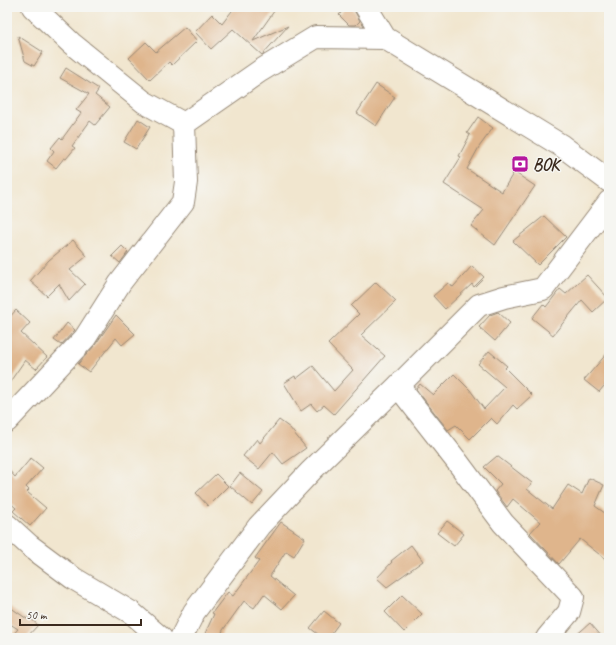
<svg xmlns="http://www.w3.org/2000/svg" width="616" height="645" font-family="Caveat,sans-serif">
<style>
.building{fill:#dfb58c}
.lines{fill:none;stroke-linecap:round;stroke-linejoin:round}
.minor-casing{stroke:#968876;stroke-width:24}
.minor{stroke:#fff;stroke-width:22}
.labels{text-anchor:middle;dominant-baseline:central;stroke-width:3;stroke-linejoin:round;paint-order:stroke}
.poi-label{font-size:17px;font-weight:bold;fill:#3b2a1e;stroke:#f6f6f2;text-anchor:start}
</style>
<rect width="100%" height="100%" fill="#f6f6f2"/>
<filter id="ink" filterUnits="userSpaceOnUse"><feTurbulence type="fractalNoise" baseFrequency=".025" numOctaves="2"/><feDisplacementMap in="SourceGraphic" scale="8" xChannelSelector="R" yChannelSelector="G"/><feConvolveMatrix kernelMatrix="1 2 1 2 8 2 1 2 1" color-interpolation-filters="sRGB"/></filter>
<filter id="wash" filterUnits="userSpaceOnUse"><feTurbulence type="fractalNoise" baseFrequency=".012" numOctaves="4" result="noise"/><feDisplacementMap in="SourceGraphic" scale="16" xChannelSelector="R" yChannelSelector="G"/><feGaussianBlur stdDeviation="0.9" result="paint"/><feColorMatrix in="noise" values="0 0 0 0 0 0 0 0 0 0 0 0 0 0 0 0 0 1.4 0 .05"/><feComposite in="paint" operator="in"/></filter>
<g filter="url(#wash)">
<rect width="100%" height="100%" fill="#f1e6cf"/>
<g id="blocks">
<path class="building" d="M235,7H277L253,41L288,26L262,55L233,29L211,49L195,32L212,14L222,24Z
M346,7H351L354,10L360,21L356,25H349L339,15Z
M185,27L197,41L172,65L169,62L150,80L129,58L146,42L156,52Z
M18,36L43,52L34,66L25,61Z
M66,68L99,89L95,95L110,107L95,125L90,121L72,146L75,148L66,159L64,158L56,168L47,161L54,151L51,148L60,137L62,139L81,113L76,110L89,94L60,78Z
M376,84L395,97L376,126L357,113Z
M478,117L493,128L479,147L467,169L502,192L514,172L535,186L495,245L471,226L484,210L444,184L461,157L459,156L470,135L467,133Z
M138,119L150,127L136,149L124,142Z
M544,216L566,237L538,265L513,241Z
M73,240L87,256L70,270L85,284L69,301L59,284L47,296L30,281L49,260Z
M122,246L128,252L120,263L112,256Z
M472,266L484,277L474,287L472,284L445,309L433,296L448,283L453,287Z
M587,275L608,298L593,312L582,300L553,335L532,318L543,304L546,307L560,289L566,294Z
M376,282L396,301L361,335L385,356L334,414L324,405L317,411L311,404L301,411L284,383L295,376L296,379L313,366L334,391L353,370L328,344L359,314L351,306Z
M16,310L30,323L21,333L47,357L36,369L25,360L7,386V320Z
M498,312L510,323L495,341L479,327L490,315Z
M116,315L135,334L122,345L116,338L89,372L78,364L95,345Z
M67,323L75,330L61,345L54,340Z
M489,351L507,366L505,368L532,395L517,409L513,405L497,424L490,417L491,418L470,439L456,425L448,430L416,389L420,384L433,395L454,374L470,390L484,409L505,387L478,364Z
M609,351V380L599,392L584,380Z
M279,420L290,428L306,448L283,464L273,452L259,469L243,456L257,439L260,443Z
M497,456L532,483L527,489L552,509L568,485L582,494L589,478L604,485L595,506L609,516V562L580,539L559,564L530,533L540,522L513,499L507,507L495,491L501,484L484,467Z
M31,458L43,468L26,487L29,490L27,492L46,508L30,526L13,511L16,508L7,500V468L15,477Z
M240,473L263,492L252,505L230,486Z
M216,474L228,486L208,506L196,493Z
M447,521L464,534L454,546L437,533Z
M281,522L305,538L294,556L286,551L270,576L294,596L282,609L264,594L254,608L244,601L223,630L220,638H203L214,614L212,613L228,592L233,596L259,561L255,558Z
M411,545L423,561L387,587L377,578L392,562L391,561Z
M402,595L422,614L404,632L385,612Z
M7,605L27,619L29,617L38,625L26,638H10L18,629L7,622Z
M324,611L339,623L328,638H323L310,628Z
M590,623L603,638H573Z"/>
</g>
</g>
<g filter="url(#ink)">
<use href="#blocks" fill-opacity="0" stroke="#968876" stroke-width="1"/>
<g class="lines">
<g class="minor-casing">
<path id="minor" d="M33,7L71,43L144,102L184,124L260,71L316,37L385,38
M366,7L385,38L562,146L609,181
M7,421L85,338L120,283L183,202L186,182L184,124
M7,525L30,546L73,578L132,613L161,638
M181,638L194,612L259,526L311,471L398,386
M547,638L569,612L573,597L503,523L459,464L398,386L479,305L504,297L543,289L609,202"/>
</g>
<use href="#minor" class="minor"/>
</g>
</g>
<defs>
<g id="bank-square" transform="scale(0.9)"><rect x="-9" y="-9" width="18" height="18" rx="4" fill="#b5179e" stroke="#f6f6f2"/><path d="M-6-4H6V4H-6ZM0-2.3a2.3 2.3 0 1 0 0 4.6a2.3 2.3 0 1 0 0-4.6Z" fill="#fff"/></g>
</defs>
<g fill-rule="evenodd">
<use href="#bank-square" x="520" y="164"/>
</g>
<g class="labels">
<g class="poi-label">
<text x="533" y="164">BOK</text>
</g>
</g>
<rect width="616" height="645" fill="none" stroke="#f6f6f2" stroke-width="24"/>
<path d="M20 619v6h121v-6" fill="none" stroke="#3b2a1e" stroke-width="2"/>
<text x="26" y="619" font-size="12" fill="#3b2a1e" stroke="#f6f6f2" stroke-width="3" paint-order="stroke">50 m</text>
</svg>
